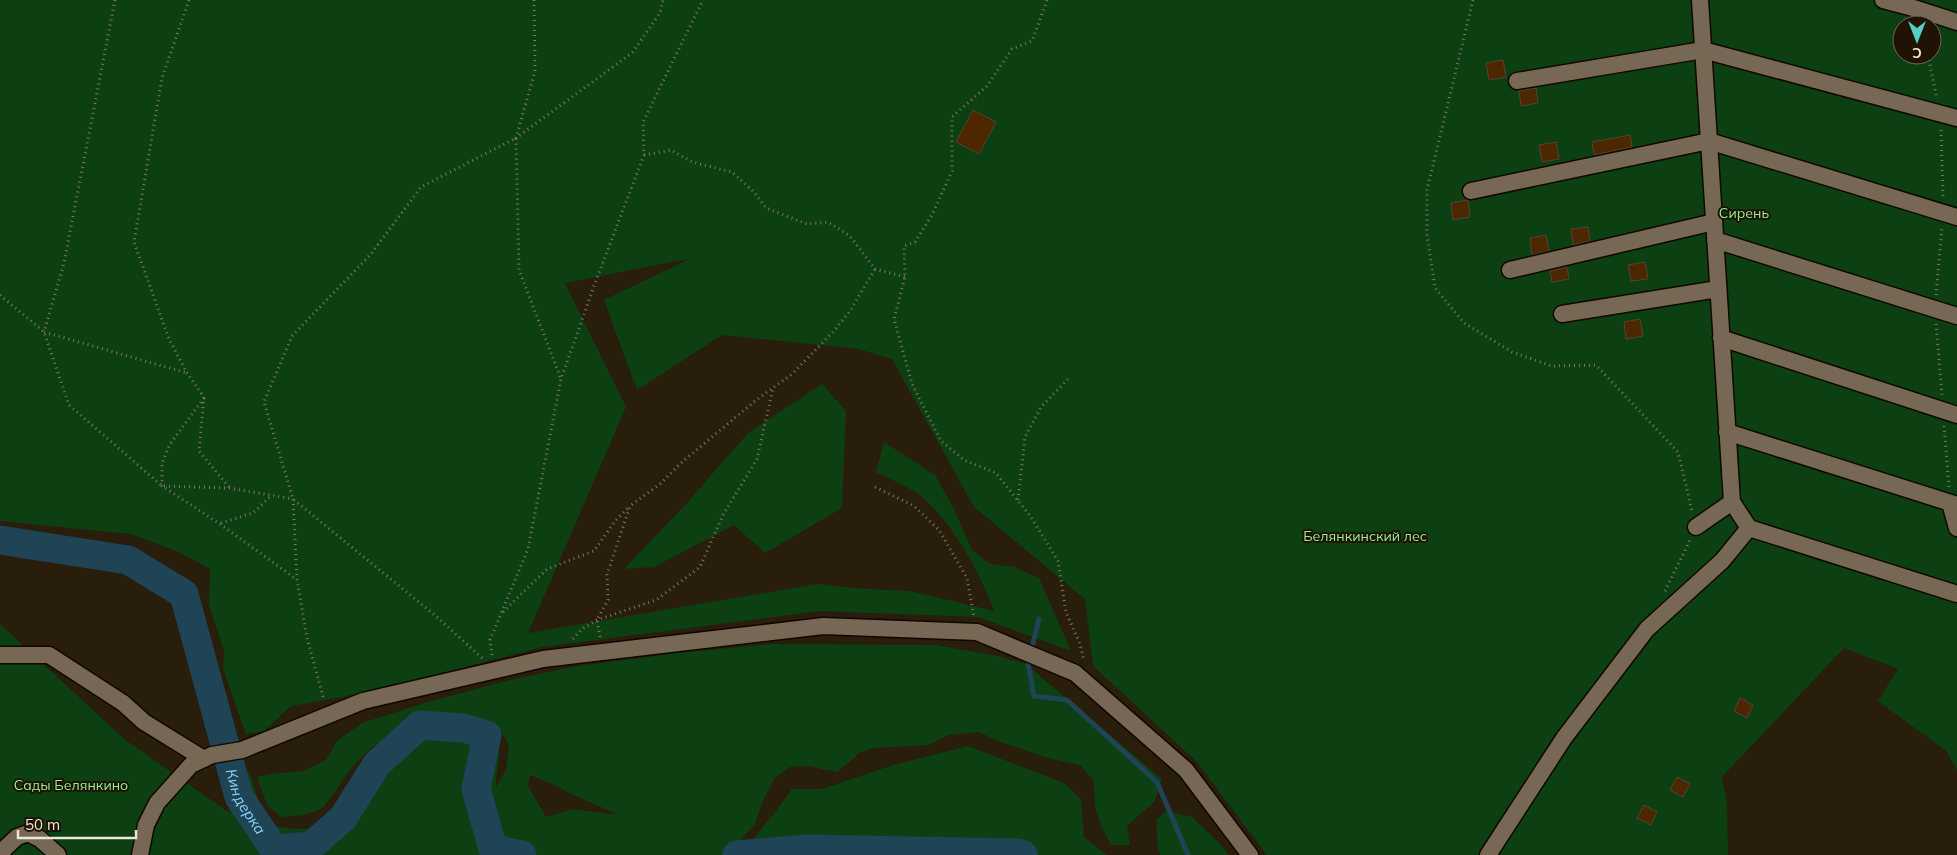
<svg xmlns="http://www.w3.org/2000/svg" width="1957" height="855" font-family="Mulish,sans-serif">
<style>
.green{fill:#0c4013;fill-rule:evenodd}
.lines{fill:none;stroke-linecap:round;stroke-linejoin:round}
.stream{stroke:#1f4455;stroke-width:5}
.river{stroke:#1f4455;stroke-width:29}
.building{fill:#4c2700;stroke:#554334}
.minor-casing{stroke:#110700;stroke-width:19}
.path{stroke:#807668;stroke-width:3;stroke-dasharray:1 4;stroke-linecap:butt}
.minor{stroke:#766855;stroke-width:16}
.labels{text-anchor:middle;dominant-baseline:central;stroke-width:4;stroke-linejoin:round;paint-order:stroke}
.park-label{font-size:14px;fill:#90f295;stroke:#1f1404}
.water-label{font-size:15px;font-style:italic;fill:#86d5fb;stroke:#1f1404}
</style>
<rect width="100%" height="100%" fill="#291d0c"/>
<path class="green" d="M0,0H1957V770L1946,751L1878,701L1898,669L1844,648L1722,777L1727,805L1728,855H1267L1197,762L1093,666L1085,599L974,507L892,359L858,349L722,335L637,390L604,300L692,258L565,283L626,407L528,633L818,584L853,588L910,591L994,611C980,573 954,525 923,498C911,487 891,480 876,472L884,442L935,475L952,505L972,550L990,564L1014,567L1039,578L1071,651L978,617L819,611L542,647L370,692L291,706L264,731L246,734L223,669L224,651L209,605L210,569L179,552L131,534L0,521ZM1902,25H1932V55H1902Z
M822,384L846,411L842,508L765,553L734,525L654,567L624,569L686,504L748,433Z
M0,624L124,739L231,814L224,797V772L239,769L250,773L261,810L274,826C288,828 307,832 320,825C335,817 335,803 344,790C363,763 391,742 417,721C393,729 362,753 347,774C342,780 327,805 322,808C311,815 294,816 281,817L267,805L257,777L272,774L304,771L326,760L337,741L362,723L428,702L514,679L578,666L678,653L772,644L936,645L997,656L1026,664L1162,779L1155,801L1127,826L1130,845H1111L1101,826L1095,807L1094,781L1080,765L1048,758L998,741L979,732L949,735L928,745L873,748L861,752L837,772L808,766L790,767L774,779L761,805L755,824L740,840L730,845L750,843L776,811L792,789H822L890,766L968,746L1064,783L1081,799L1084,837L1107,855H0ZM427,716L470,719L498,726L509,745L506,770L496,787C495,775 501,762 498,749C493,718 445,722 421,719ZM530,775L559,787L567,792L619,815L572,809L546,817L528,786Z
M1166,811L1192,817L1221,845L1229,855H1161L1158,849L1156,820Z"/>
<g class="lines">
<path class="stream" d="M1039,619L1028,663L1034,696L1067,700L1157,782L1188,855"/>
<g class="river">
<path id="s1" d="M0,540L128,560L184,594L239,797L274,849L311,846L343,818L377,764L420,725L464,728L487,735L476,789L493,849L522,855"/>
<path d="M737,855L809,849L1018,853L1023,855"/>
</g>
</g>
<path class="building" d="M1503,60L1506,77L1489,80L1486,63Z
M1536,88L1538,103L1521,106L1519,91Z
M973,110L996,122L979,154L956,142Z
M1630,135L1632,147L1594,155L1592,142Z
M1556,142L1559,159L1542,162L1539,145Z
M1468,200L1470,217L1453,220L1451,203Z
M1588,227L1590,241L1573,245L1571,229Z
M1546,235L1549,251L1532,255L1530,238Z
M1645,262L1648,279L1631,281L1628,265Z
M1567,267L1569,279L1552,282L1550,271Z
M1640,319L1643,336L1626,339L1624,322Z
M1740,698L1753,705L1747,718L1734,711Z
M1677,777L1690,784L1683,797L1670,790Z
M1644,805L1657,812L1651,825L1637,818Z"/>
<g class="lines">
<g class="minor-casing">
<path id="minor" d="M1883,0L1917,9L1957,22
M1517,81L1703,50L1957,118
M1471,191L1709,141L1957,217
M1715,240L1957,316
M1510,270L1714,222
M1562,314L1718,289
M1721,338L1957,415
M1727,432L1957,505
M1950,503L1957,528
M1696,527L1732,502
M1749,528L1957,594
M0,655H49L123,703L144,722L204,759
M0,853L17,837L28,833L40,839L58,855
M140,855L146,825L157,803L191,765L212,755L242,750L363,701L543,659L823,626L977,632L1075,673L1186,770L1250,855
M1488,855L1564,738L1647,629L1722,561L1749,528L1732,502L1700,0"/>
</g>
<path class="path" d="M115,0L64,263L44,332L187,373
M189,0L162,78L134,242L169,339L187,373L204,397L199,451L229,487
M534,0L535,71L516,138L632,53L660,13L663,0
M1047,0L1032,41L1012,49L987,86L952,117V171L932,215L915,242L904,246L905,277L894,319L912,384L941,441L964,460L996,473L1031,517L1058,561L1066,612L1080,644L1084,661
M1473,0L1427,190V235L1435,288L1464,323L1512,352L1552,366L1596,365L1678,452L1692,511
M1928,55L1937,99
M1941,130L1943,198
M644,155L671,150L692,162L732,172L754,192L766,208L807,224L828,222L850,236L875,269L905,277
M0,295L44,332L69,405L162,486L229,488L293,499L297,579L307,638L324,700
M1936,295L1942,227
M1936,324L1942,395
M204,398L170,444L162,463V486L220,524L296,579
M1944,426L1949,487
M875,487L914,506L939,530L967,578L974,617
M1018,500L1025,437L1041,407L1068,379
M221,523L253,513L271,496
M1665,591L1690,540
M503,612L547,569L594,551L615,521L629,507
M600,637L597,620L608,600L607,575L630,506L660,484L681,463L755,401L792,374L833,332L850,311L875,269
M573,639L582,629L597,620L656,600L700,567L723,515L757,459L773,388
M492,655L490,640L528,549L561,379L594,286L644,155L643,122L703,0
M482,658L437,617L293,499L264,402L292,336L371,254L421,187L516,138L519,270L561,379"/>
<use href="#minor" class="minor"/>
</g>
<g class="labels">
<g class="park-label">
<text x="1744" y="213">Сирень</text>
<text x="1365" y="536">Белянкинский лес</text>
<text x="71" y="785">Сады Белянкино</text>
</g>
<g class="water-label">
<text stroke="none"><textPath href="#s1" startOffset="412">Киндерка</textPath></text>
</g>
</g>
<g transform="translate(1917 40) rotate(180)"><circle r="24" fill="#1f1404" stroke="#72685a"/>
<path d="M0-4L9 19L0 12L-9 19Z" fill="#55cec4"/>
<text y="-8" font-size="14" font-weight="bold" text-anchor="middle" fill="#eee6db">С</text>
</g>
<path d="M18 830v8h118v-8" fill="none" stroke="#eee6db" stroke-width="2.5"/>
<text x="25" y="830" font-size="15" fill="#eee6db" stroke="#1f1404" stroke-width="4" paint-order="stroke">50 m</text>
</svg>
